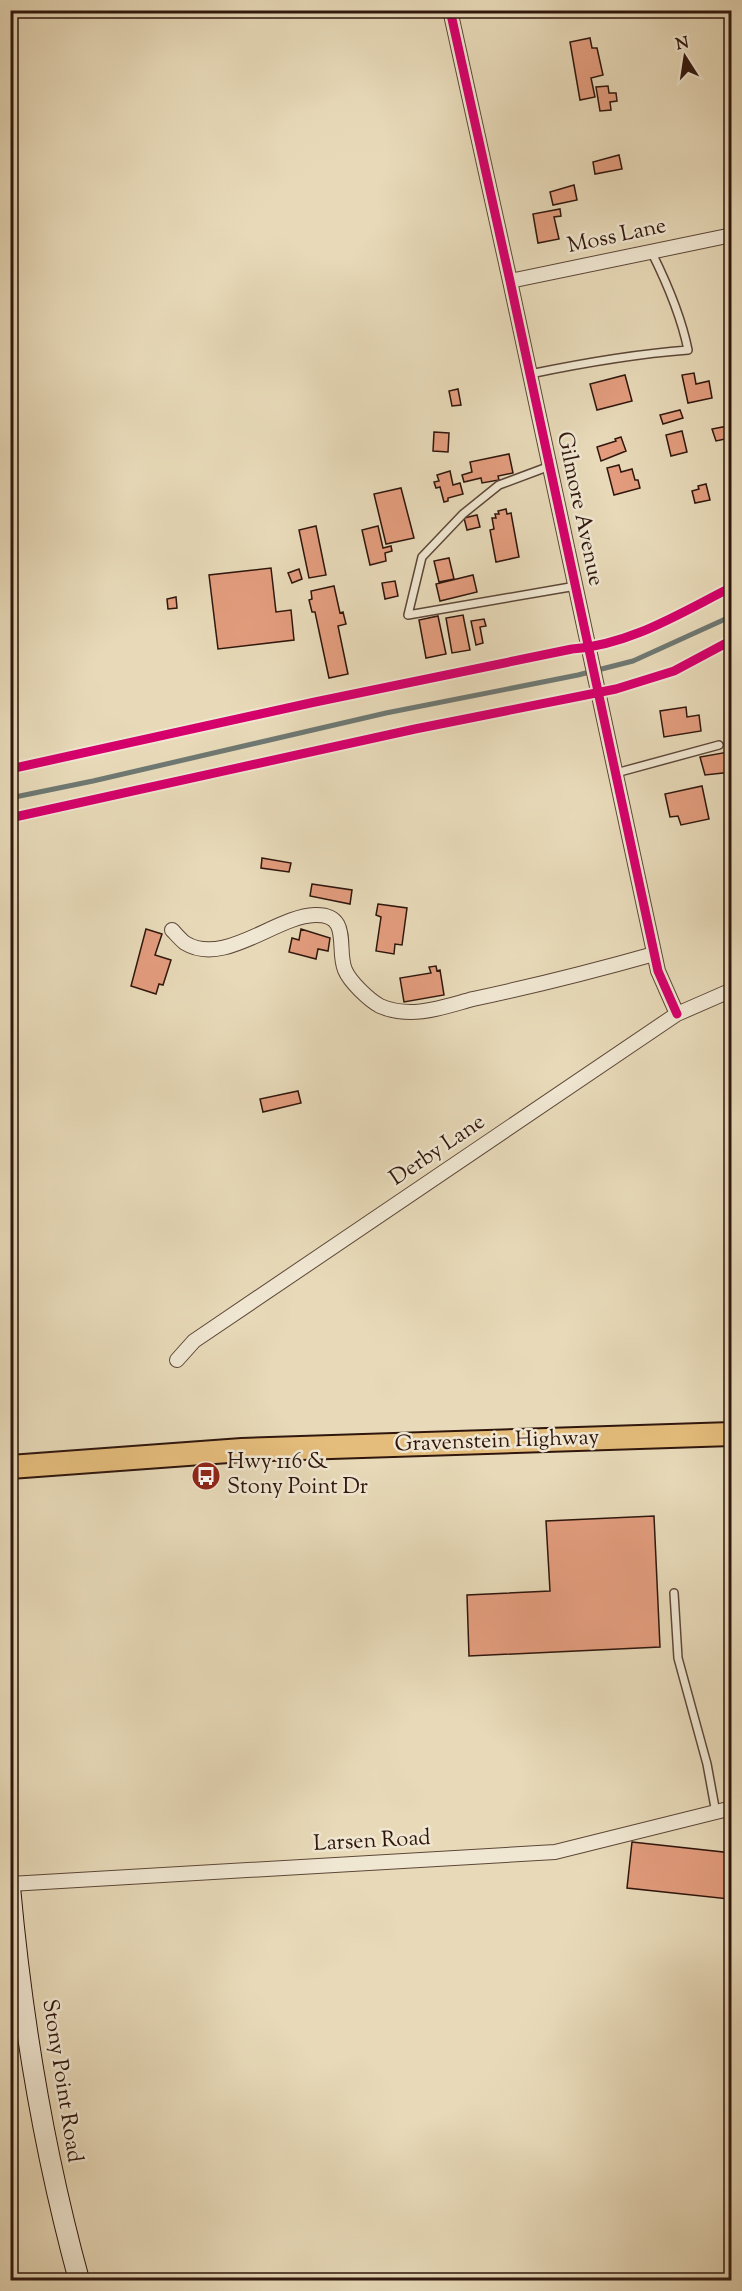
<svg xmlns="http://www.w3.org/2000/svg" width="742" height="2291" font-family="'Sorts Mill Goudy',serif">
<style>
.lines{fill:none;stroke-linecap:round;stroke-linejoin:round}
.stream{stroke:#6e7872;stroke-width:5}
.building{fill:#e39d7e;stroke:#2f160d;stroke-width:1.5}
.service-casing{stroke:#5d4738;stroke-width:10}
.minor-casing{stroke:#5d4738;stroke-width:16}
.secondary-casing{stroke:#2f160d;stroke-width:22}
.primary-casing{stroke:#2f160d;stroke-width:26}
.service{stroke:#f0e7d2;stroke-width:7}
.minor{stroke:#f0e7d2;stroke-width:14}
.secondary{stroke:#f0e7d2;stroke-width:20}
.primary{stroke:#e4bd7c;stroke-width:22}
.cycleway-casing{stroke:#f0e7d2;stroke-width:13}
.cycleway{stroke:#d6006c;stroke-width:9}
.labels{text-anchor:middle;dominant-baseline:central;stroke-width:5;stroke-linejoin:round;paint-order:stroke}
.street-label{font-size:22px;fill:#2f160d;stroke:#f0e7d2}
.poi-label{font-size:22px;fill:#2f160d;stroke:#f0e7d2;text-anchor:start}
</style>
<rect width="100%" height="100%" fill="#e8dab9"/>
<filter id="stains"><feTurbulence type="fractalNoise" baseFrequency=".00333" numOctaves="4"/><feColorMatrix values="0 0 0 0 .2 0 0 0 0 .09 0 0 0 0 .02 0 0 0 .5 -.17"/></filter>
<radialGradient id="worn" r=".72"><stop offset=".6" stop-color="#630" stop-opacity="0"/><stop offset="1" stop-color="#630" stop-opacity=".3"/></radialGradient>
<g class="lines">
<path class="stream" d="M10,798L93,781L386,713L578,675L633,661L732,616"/>
</g>
<path class="building" d="M590,38L592,48H597L603,75L591,78L595,97L580,100L570,42Z
M608,86L609,93H616L617,101L610,102L611,110L600,111L596,87Z
M619,155L622,169L595,174L593,162Z
M574,185L577,200L553,205L550,192Z
M560,209L561,216L554,217L559,239L538,243L533,214Z
M694,373L696,384L709,381L712,398L688,403L682,375Z
M625,375L632,401L597,410L590,384Z
M458,389L461,405L452,406L449,391Z
M680,410L683,418L663,424L660,415Z
M728,426L730,438L716,441L712,429Z
M682,431L687,452L671,456L666,435Z
M434,432L449,433L448,452L433,451Z
M621,437L626,451L601,461L597,447L616,441L615,439Z
M509,454L513,473L498,476L499,480L482,483L481,478L464,482L462,475L472,472L470,462Z
M619,465L621,472L632,469L635,480H638L640,488L614,495L607,468Z
M450,471L453,485L460,483L463,494L448,498V501L444,502L440,487L436,488L434,482L439,481L437,475Z
M706,484L710,500L695,503L692,491L699,489L698,486Z
M401,488L414,538L386,544L374,494Z
M506,509L507,514L511,513L519,557L496,562L490,530L494,529L492,518H496L495,514H499L498,511Z
M477,515L480,527L467,530L464,518Z
M316,526L326,575L309,578L299,530Z
M378,526L383,548L391,546L392,551L385,553L386,561L370,565L362,530Z
M449,558L454,579L439,582L434,561Z
M271,568L276,612L291,610L294,640L218,649L209,575Z
M299,569L302,579L292,583L288,573Z
M473,575L477,592L440,601L436,584Z
M395,581L398,596L385,599L382,583Z
M334,586L340,613L343,612L346,624L338,626L348,674L329,678L315,612H312L309,600L312,599L311,591Z
M176,597L177,608L168,609L167,599Z
M463,615L470,650L452,653L446,618Z
M438,616L446,654L426,658L419,620Z
M484,619L486,626L480,627L483,643L476,645L471,621Z
M686,707L687,717L699,715L701,731L664,737L660,711Z
M728,752L732,772L705,775L700,757Z
M702,786L709,819L681,825L678,816L670,817L665,794Z
M262,858L291,863L289,872L261,868Z
M312,884L352,890L350,904L310,896Z
M378,904L407,908L402,945L395,944L394,954L376,951L381,917L376,915Z
M146,929L162,934L155,955L171,960L163,985L159,984L156,994L131,986Z
M301,929L330,938L328,951L318,949L316,959L289,952L292,938L299,940Z
M436,966L437,971L440,970L444,995L404,1002L400,978L431,973L429,967Z
M298,1091L301,1103L263,1112L260,1099Z
M654,1516L660,1647L469,1656L467,1595L550,1591L546,1521Z
M632,1842L732,1853L729,1899L627,1888Z"/>
<g class="lines">
<g class="service-casing">
<path id="service" d="M530,374C583,363 635,354 688,350C681,315 667,283 651,251
M550,466L499,485L463,514L422,557L408,615L576,586
M616,773L719,745
M674,1593L678,1658L707,1764L716,1813"/>
</g>
<g class="minor-casing">
<path id="minor" d="M450,10L510,281L658,971L677,1014
M510,281L732,235
M172,930C176,934 180,939 185,943C224,967 276,916 315,915C352,914 336,949 345,970C350,982 369,1000 380,1006C389,1010 401,1012 411,1012C431,1012 454,1004 473,999C534,986 594,971 654,954
M177,1360L194,1341L677,1014L732,990
M10,1884L555,1852L732,1808"/>
</g>
<g class="secondary-casing">
<path id="secondary" d="M10,1887C22,2020 44,2152 79,2280"/>
</g>
<g class="primary-casing">
<path id="primary" d="M10,1467L242,1450L732,1434"/>
</g>
<use href="#service" class="service"/>
<use href="#minor" class="minor"/>
<use href="#secondary" class="secondary"/>
<use href="#primary" class="primary"/>
<g class="cycleway-casing">
<path id="cycleway" d="M450,10L510,281L658,971L677,1014
M10,769L315,702L572,649C630,645 680,613 732,587
M10,818L415,729L616,689L674,671L732,640"/>
</g>
<use href="#cycleway" class="cycleway"/>
</g>
<defs>
<g id="bus-disc" transform="scale(1.5)"><circle r="9.5" fill="#8f2418" stroke="#f0e7d2"/><path d="M-5-6H5V4H4V6H2V4H-2V6H-4V4H-5ZM-3.5-4V0h7V-4ZM-3.5 1.2v1.5H-2V1.2ZM2 1.2v1.5H3.5V1.2Z" fill="#fff"/></g>
</defs>
<g fill-rule="evenodd">
<use href="#bus-disc" x="206" y="1476"/>
</g>
<g class="labels">
<g class="street-label">
<text transform="translate(617 237) rotate(-12)">Moss Lane</text>
<text transform="translate(579 509) rotate(78)">Gilmore Avenue</text>
<text transform="translate(438 1151) rotate(-34)">Derby Lane</text>
<text transform="translate(497 1442) rotate(-2)">Gravenstein Highway</text>
<text transform="translate(372 1842) rotate(-3)">Larsen Road</text>
<text transform="translate(61 2081) rotate(81)">Stony Point Road</text>
</g>
<g class="poi-label">
<text x="227" y="1463">Hwy 116 &amp;<tspan x="227" dy="25">Stony Point Dr</tspan></text>
</g>
</g>
<rect width="742" height="2291" fill="none" stroke="#e8dab9" stroke-width="36"/>
<rect x="12" y="12" width="718" height="2267" fill="none" stroke="#2f160d" stroke-width="3"/>
<rect x="18" y="18" width="706" height="2255" fill="none" stroke="#2f160d" stroke-width="1.5"/>
<g transform="translate(685 57) rotate(348)" stroke="#f0e7d2" stroke-width="4.5" paint-order="stroke">
<path d="M0-4.5L10 22L0 15L-10 22Z" fill="#2f160d"/>
<text y="-9" font-size="16" font-weight="bold" text-anchor="middle" fill="#2f160d">N</text>
</g>
<rect width="100%" height="100%" filter="url(#stains)"/>
<rect width="100%" height="100%" fill="url(#worn)"/>
</svg>
